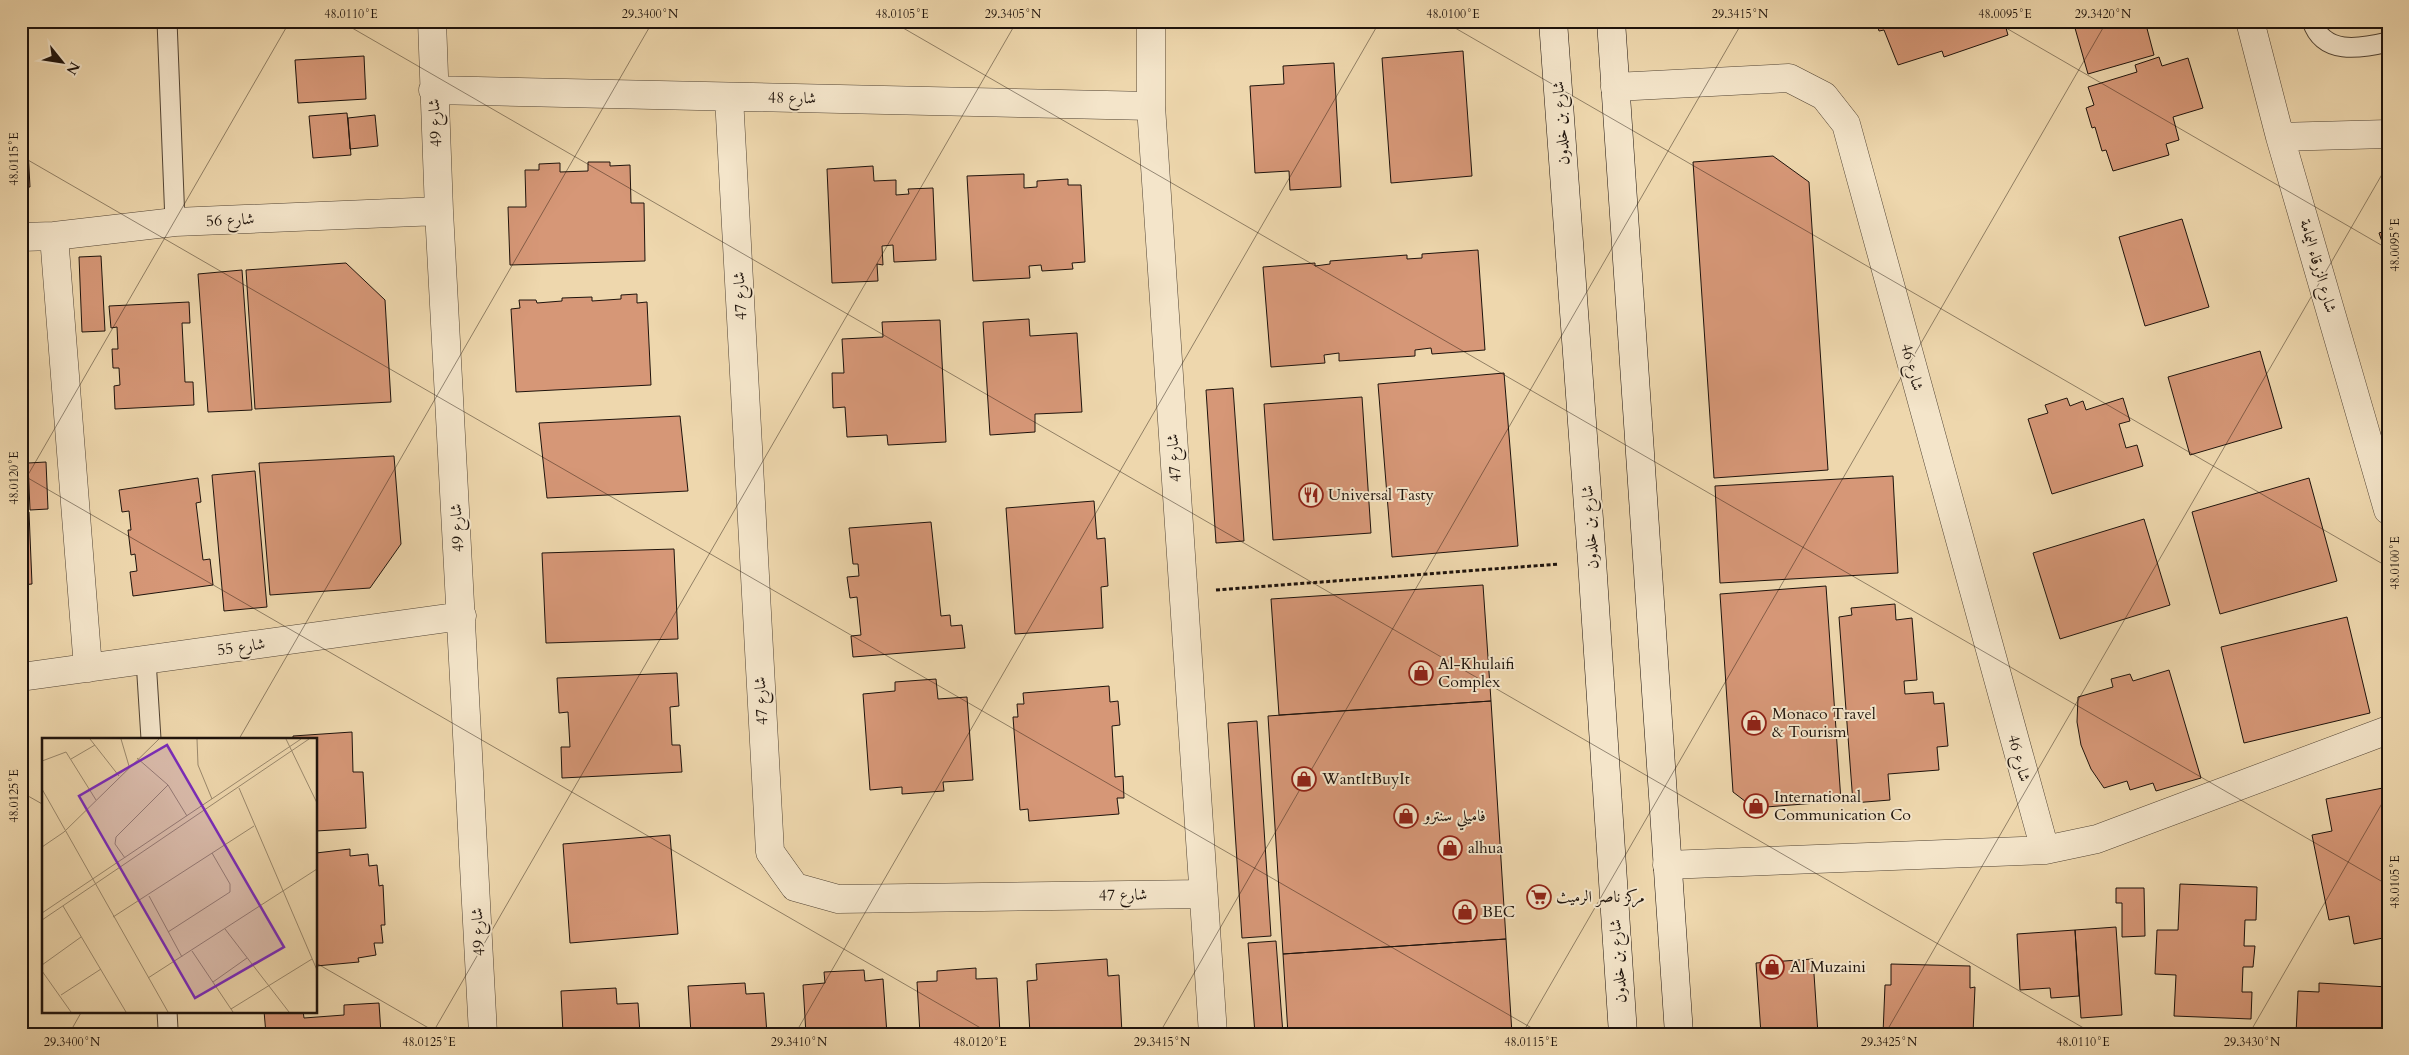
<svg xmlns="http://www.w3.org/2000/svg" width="2409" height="1055" font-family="Cardo,Amiri,serif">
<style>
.building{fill:#d69777;stroke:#1e130c}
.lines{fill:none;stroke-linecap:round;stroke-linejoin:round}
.lane-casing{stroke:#524434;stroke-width:21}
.street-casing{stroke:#524434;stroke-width:29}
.secondary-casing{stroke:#1e130c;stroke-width:29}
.path{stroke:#1e130c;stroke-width:3;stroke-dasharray:4 2.5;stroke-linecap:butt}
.lane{stroke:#f4e5ca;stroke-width:19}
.street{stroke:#f4e5ca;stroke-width:28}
.secondary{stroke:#f4e5ca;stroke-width:28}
.ticks{fill:none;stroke:#1e130c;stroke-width:1;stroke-opacity:0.45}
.labels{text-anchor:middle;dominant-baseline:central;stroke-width:4;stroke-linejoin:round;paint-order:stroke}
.street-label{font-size:16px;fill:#1e130c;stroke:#f4e5ca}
.poi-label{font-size:16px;fill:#1e130c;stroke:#f4e5ca;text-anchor:start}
.inset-road{fill:none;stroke:#9b896d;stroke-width:1}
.view{fill:#7b2cbf;fill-opacity:0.15;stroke:#7b2cbf;stroke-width:2.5}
.inset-edge{fill:none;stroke:#1e130c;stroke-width:2.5}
.neatline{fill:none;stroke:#1e130c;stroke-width:2}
.ticks-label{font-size:12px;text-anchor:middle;fill:#1e130c}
</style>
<rect width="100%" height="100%" fill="#eed7ad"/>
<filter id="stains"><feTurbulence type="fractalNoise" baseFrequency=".004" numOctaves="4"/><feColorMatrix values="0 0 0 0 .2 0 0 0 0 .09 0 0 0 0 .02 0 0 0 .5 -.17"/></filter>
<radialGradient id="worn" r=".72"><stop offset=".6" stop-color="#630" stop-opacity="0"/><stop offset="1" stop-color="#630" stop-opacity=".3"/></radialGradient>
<path class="building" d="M21,21L30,187H21Z
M1876,21H2004L2008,35L1944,57L1942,51L1898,65L1884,30L1879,31Z
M2073,21H2145L2154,55L2088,74Z
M1463,51L1472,176L1391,183L1382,58Z
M364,56L366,99L298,103L295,60Z
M2159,57L2162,66L2188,58L2203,108L2173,117L2179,140L2166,144L2169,155L2113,171L2106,150L2102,151L2095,127L2092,128L2086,108L2094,105L2088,87L2137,72L2135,65Z
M1334,63L1341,187L1290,190L1289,171L1255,173L1250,86L1284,84L1283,66Z
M347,113L351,155L313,158L309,116Z
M375,115L378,146L350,149L348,118Z
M1773,156L1809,182L1828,470L1714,478L1693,162Z
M588,162H610V166L630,165L631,203H644L645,261L510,265L508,207H526L525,170H539V164L560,163V172L588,171Z
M873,166L874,181L896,180V195L909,194L908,189L933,188L936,260L894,262L893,245L882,246L883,265L877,264L878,281L832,283L827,169Z
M1024,174V188L1037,187V181L1068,179V185H1081L1085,262L1072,263L1073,269L1042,271L1041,265L1029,266L1030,278L973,281L967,176Z
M2182,219L2209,307L2145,326L2119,237Z
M2388,230V259L2379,233Z
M1478,250L1485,350L1432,354L1431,348L1415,350V356L1339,361V353L1324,355L1325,363L1271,367L1263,267L1315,263V266L1330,264V261L1407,255V259L1422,258V254Z
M101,256L105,331L82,332L79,257Z
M346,263L385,300L391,402L255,409L246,270Z
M242,270L252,410L208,412L198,274Z
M637,294V303L647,302L651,385L516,392L511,309L520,308L519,300H536L537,303L562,301V298L592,297V301L621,299V295Z
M189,302L190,323H182L185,382H193L194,405L115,409L114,386L120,385L119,368H113L112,349H118L117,327L111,328L109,306Z
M1029,319L1030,336L1077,333L1082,412L1035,414V432L990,435L983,322Z
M940,320L946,442L888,445L887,435L847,437L845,407L833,408L832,373H844L842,339L883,337L882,322Z
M2260,351L2282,428L2190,455L2168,377Z
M1504,373L1518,546L1392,557L1378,384Z
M1233,388L1244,541L1216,543L1206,390Z
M1362,397L1371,533L1273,540L1264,404Z
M2067,398L2070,406L2083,401L2086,410L2123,398L2130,421L2119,424L2126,448L2137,445L2143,466L2052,494L2028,419L2048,413L2045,405Z
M680,416L688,491L547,498L539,423Z
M394,456L401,544L370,588L270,595L259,463Z
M46,462L48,509L30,510L28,463Z
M255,471L267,607L224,611L212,475Z
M1893,476L1898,573L1720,583L1715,486Z
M198,478L201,502L196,503L203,560L210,559L213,585L133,596L130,572L137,571L135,554L131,555L128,530H131L129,511L122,512L119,490Z
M2309,478L2337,581L2220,614L2192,512Z
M1094,501L1097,539L1105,538L1108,586L1101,587L1103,628L1015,634L1006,508Z
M21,512H29L32,584L21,585Z
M2144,519L2170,605L2060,639L2033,553Z
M931,522L941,616L950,615L951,626L962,625L965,648L853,657L851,636L861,635L857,597L850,598L847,577L859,576L858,564H853L849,528Z
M674,549L678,639L546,643L542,553Z
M1483,585L1491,701L1279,715L1271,599Z
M1826,586L1841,801L1754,808L1733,792L1720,594Z
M1895,604L1896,620L1912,618L1917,680L1904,681L1905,694L1933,692L1934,704L1944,703L1948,746L1937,747L1939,770L1888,774L1890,800L1853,803L1839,617L1852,615L1851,608Z
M2347,617L2370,713L2244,743L2221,647Z
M2169,670L2201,778L2156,791L2153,783L2130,790L2127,781L2104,788L2091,769L2081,745L2077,722L2078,697L2113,687L2111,679L2130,674L2133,681Z
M677,673L679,706L670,707L672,745H680L682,772L562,778L561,747H570L568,712L559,713L557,678Z
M936,679L938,699L967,697L973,780L943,782L944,791L902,794V787L870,790L863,694L895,691V682Z
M1109,686L1110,702L1118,701L1120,725L1112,726L1115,777L1123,776L1124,798H1117L1119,814L1029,821L1028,809L1020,810L1013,717H1018L1017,704H1024L1023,693Z
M1491,701L1506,939L1283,954L1268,716Z
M1257,721L1271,936L1242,938L1228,723Z
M352,732L353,772H363L366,828L316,831V739H293V736Z
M2388,787V814L2383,815L2388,838V937L2354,944L2349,916L2329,920L2312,835L2332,831L2326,799Z
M670,835L678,934L570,943L563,844Z
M350,849V856L368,854L369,866L377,865L379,886L383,885L385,925H381L383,943H374L376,955L358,958L359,962L316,966V853Z
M2180,884L2257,887L2256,920H2245L2244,946H2255L2253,967H2243L2242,992H2252L2251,1019L2174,1016L2176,975L2155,974L2157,930H2178Z
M2116,888H2144L2145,936L2122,937V903H2116Z
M2116,927L2122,1015L2081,1018L2075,930Z
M2075,930L2079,996L2051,998L2050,988L2020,990L2017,934Z
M1506,939L1512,1034H1288L1283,954Z
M1276,941L1283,1034H1255L1248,943Z
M1107,959L1108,976L1119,975L1122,1034H1030L1027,981L1037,980L1036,964Z
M1813,959L1818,1034H1761L1756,963Z
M1891,964L1970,966V988L1975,987L1973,1034H1883L1885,985H1891Z
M976,968V979L997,978L1000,1034H920L917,982L937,981V971Z
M864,970L865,981L883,979L887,1034H806L803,985L825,983L824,972Z
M745,983L746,994L764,993L767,1034H691L688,986Z
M2319,983L2388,987V1034H2296L2298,991L2319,992Z
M616,988L617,1004L638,1003L640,1034H563L561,991Z
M379,1003L381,1034H266L264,1011H303L304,1018L344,1015V1005Z"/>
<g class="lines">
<g class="lane-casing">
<path id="lane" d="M167,21L175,222
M2312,21C2323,55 2359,49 2388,42
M146,660L151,739
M167,1011L168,1029"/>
</g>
<g class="street-casing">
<path id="street" d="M432,21L439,211L483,1034
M1151,21V106L1213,1034
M2250,21L2280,137L2388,510
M1615,87L1789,78L1824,96L1846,124L2045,850
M433,90L1151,106
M729,97L770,852L795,887L838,899L1203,894
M2280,137L2388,134
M54,236L88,668
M21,237L54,236L175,222L439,211
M21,677L462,616
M1667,865L2045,850L2097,839L2388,730"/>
</g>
<g class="secondary-casing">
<path id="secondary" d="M1553,21L1592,561L1623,1034
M1611,21L1679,1034"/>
</g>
<path class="path" d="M1216,590L1559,564"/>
<use href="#lane" class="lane"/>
<use href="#street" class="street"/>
<use href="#secondary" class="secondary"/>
</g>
<path class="ticks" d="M340,21L2094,1034M891,21L2388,885M1443,21L2388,567M1994,21L2388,249M21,156L1542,1034M21,474L991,1034M21,487L290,21M239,739L653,21M21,792L44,805M316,963L439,1034M69,1034L82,1011M432,1034L1017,21M795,1034L1380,21M1159,1034L1743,21M1522,1034L2107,21M1885,1034L2388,164M2249,1034L2388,793"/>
<defs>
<g id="restaurant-ring" transform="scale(1.25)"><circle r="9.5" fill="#f4e5ca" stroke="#8f2418" stroke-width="1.5"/><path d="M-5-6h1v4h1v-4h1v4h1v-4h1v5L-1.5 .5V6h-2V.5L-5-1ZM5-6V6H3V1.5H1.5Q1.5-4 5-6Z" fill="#8f2418"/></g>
<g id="shop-ring" transform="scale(1.25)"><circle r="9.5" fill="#f4e5ca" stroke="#8f2418" stroke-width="1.5"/><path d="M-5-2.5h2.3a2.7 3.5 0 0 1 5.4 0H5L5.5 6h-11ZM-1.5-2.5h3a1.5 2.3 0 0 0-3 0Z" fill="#8f2418"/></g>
<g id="supermarket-ring" transform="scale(1.25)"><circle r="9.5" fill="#f4e5ca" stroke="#8f2418" stroke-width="1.5"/><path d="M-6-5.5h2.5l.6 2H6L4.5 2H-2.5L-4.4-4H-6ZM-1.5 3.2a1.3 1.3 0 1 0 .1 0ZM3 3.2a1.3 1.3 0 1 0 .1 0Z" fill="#8f2418"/></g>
</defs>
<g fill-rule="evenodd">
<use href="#restaurant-ring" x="1311" y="495"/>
<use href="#shop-ring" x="1421" y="673"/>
<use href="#shop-ring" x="1754" y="723"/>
<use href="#shop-ring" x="1304" y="779"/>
<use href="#shop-ring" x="1756" y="806"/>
<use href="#shop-ring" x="1406" y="816"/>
<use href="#shop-ring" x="1450" y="848"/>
<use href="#supermarket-ring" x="1539" y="897"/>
<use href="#shop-ring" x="1465" y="912"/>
<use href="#shop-ring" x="1772" y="967"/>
</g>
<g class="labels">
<g class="street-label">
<text transform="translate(792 98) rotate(1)">شارع 48</text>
<text transform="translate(435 123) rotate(-93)">شارع 49</text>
<text transform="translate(1561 123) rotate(-94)">شارع بن خلدون</text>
<text transform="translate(230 220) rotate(-3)">شارع 56</text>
<text transform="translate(2318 266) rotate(74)">شارع الزرقاء اليمامة</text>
<text transform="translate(740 296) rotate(-93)">شارع 47</text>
<text transform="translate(1912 367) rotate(75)">شارع 46</text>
<text transform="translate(1174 458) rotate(-94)">شارع 47</text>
<text transform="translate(1590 527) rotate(-94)">شارع بن خلدون</text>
<text transform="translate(457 528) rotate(-93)">شارع 49</text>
<text transform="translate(241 647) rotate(-8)">شارع 55</text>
<text transform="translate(761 701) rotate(-93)">شارع 47</text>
<text transform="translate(2019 758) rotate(75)">شارع 46</text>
<text transform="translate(1123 895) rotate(-1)">شارع 47</text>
<text transform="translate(478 932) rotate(-93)">شارع 49</text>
<text transform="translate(1618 961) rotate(-94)">شارع بن خلدون</text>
</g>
<g class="poi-label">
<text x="1328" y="495">Universal Tasty</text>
<text x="1438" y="664">Al-Khulaifi<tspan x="1438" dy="18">Complex</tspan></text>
<text x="1772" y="714">Monaco Travel<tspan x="1772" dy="18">&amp; Tourism</tspan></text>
<text x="1322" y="779">WantItBuyIt</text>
<text x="1774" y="797">International<tspan x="1774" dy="18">Communication Co</tspan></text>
<text x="1424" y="816">فاميلي سنترو</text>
<text x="1468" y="848">alhua</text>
<text x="1556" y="897">مركز ناصر الرميث</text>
<text x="1482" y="912">BEC</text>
<text x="1790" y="967">Al Muzaini</text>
</g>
</g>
<g transform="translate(42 738)">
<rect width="275" height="275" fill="#eed7ad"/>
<path class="inset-road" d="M48,1L77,38M79,1L87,28M155,1L156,27L170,61M244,1L275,65M95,20L126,47L145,78M29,21L53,7M0,23L24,14L54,62M197,50L275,232M0,51L126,274M0,109L22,94L117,1M83,120L73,106L74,99L126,47M107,158L140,219M21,168L84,274M0,175L259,1M71,179L212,88M0,182L267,1M183,191L247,274M126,194L188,154V146L170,115M150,213L191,274M0,227L39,199M0,233L29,274M106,240L275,131M171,244L205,220M19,257L59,231M189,271L270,221"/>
<path class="view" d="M125,7L242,209L153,260L37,58Z"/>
<rect width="275" height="275" class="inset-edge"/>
</g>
<rect width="2409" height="1055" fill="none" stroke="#eed7ad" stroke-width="55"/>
<g transform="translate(62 62) rotate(120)" stroke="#f4e5ca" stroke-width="4" paint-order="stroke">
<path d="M0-4L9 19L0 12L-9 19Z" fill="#1e130c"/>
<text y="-8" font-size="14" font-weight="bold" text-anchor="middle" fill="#1e130c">N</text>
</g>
<rect x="28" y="28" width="2354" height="1000" class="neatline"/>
<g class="ticks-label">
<text x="351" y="18">48.0110°E</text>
<text x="650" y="18">29.3400°N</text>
<text x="902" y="18">48.0105°E</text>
<text x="1013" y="18">29.3405°N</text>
<text x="1453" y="18">48.0100°E</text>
<text x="1740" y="18">29.3415°N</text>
<text x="2005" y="18">48.0095°E</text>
<text x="2103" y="18">29.3420°N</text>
<text transform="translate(14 159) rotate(-90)" y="4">48.0115°E</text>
<text transform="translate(2395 245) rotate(-90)" y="4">48.0095°E</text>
<text transform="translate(14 478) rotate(-90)" y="4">48.0120°E</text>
<text transform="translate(2395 563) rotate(-90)" y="4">48.0100°E</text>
<text transform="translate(14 796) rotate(-90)" y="4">48.0125°E</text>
<text transform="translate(2395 882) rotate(-90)" y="4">48.0105°E</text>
<text x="72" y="1046">29.3400°N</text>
<text x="429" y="1046">48.0125°E</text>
<text x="799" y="1046">29.3410°N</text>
<text x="980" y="1046">48.0120°E</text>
<text x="1162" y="1046">29.3415°N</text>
<text x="1531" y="1046">48.0115°E</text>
<text x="1889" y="1046">29.3425°N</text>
<text x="2083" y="1046">48.0110°E</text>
<text x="2252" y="1046">29.3430°N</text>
</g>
<rect width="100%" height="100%" filter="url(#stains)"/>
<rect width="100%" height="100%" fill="url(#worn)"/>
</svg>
